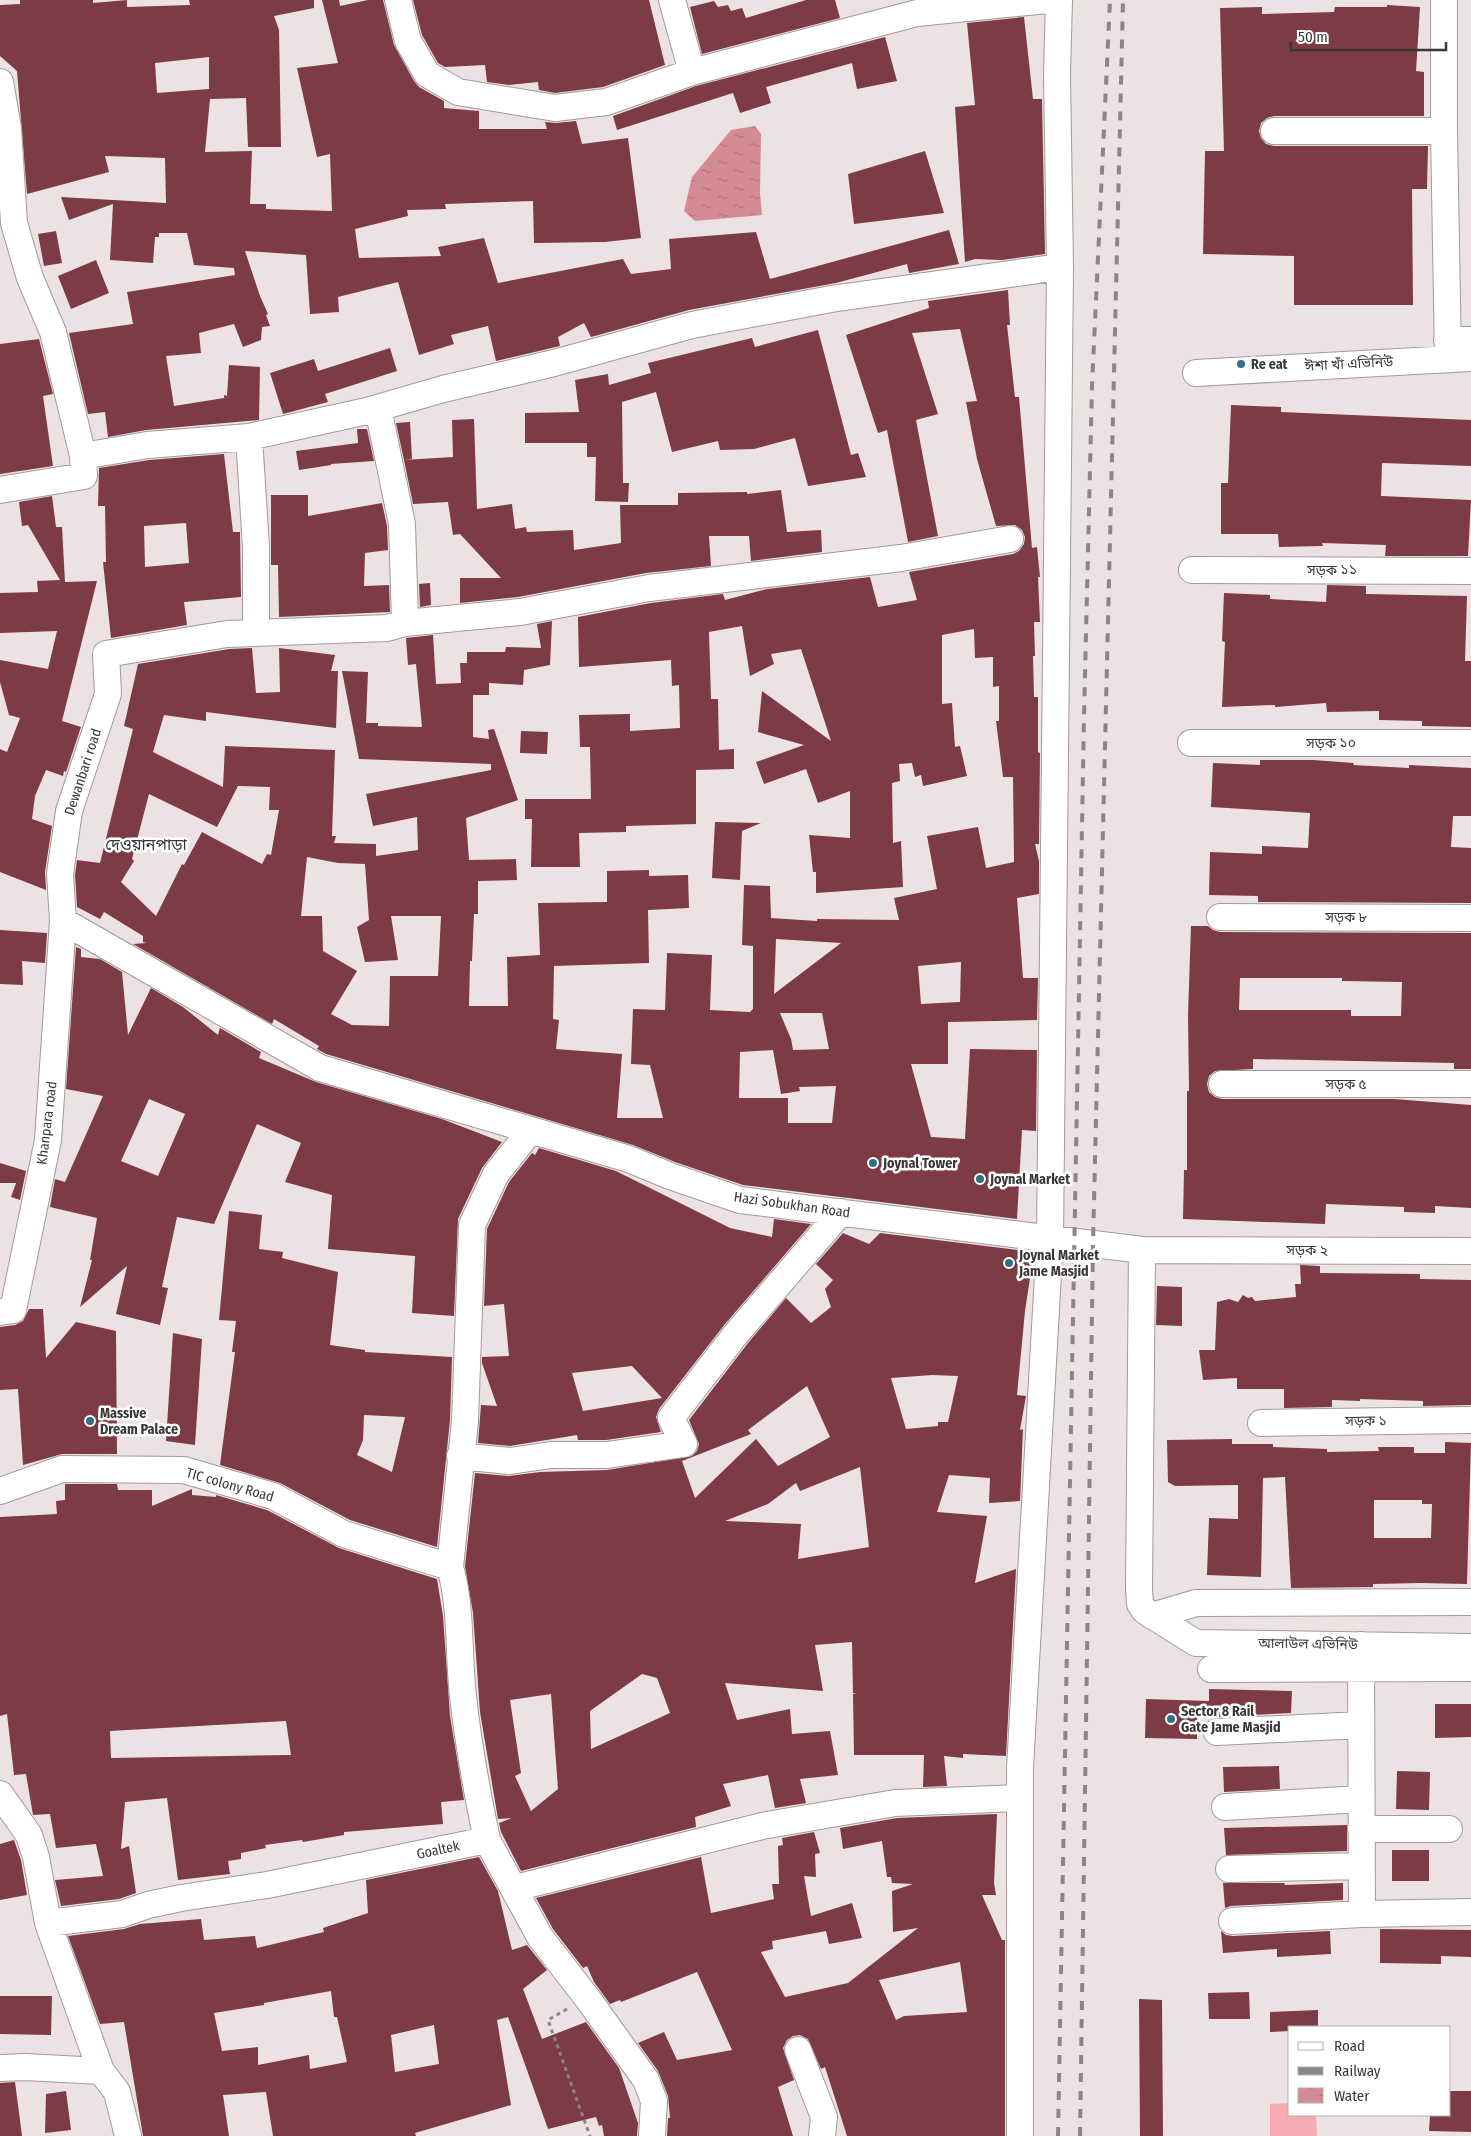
<svg xmlns="http://www.w3.org/2000/svg" width="1471" height="2136" font-family="'Fira Sans Condensed','Noto Sans Bengali',sans-serif">
<style>
.park{fill:#f6aab2}
.water{fill:url(#water-ripples)}
.building{fill:#7c3b45;fill-rule:evenodd}
.lines{fill:none;stroke-linecap:round;stroke-linejoin:round}
.minor-casing{stroke:#a29999;stroke-width:28}
.path{stroke:#8b8484;stroke-width:3;stroke-dasharray:4 4;stroke-linecap:butt}
.minor{stroke:#fff;stroke-width:26}
.rail{stroke:#8c8585;stroke-width:4;stroke-dasharray:9 9;stroke-linecap:butt}
.poi-dot{fill:#317085;stroke:#fff;stroke-width:2}
.labels{text-anchor:middle;dominant-baseline:central;stroke-width:5;stroke-linejoin:round;paint-order:stroke}
.poi-label{font-size:14px;font-weight:bold;fill:#3b3737;stroke:#fff;text-anchor:start}
.street-label{font-size:14px;fill:#3b3737;stroke:#fff}
.quarter-label{font-size:16px;fill:#3b3737;stroke:#fff}
</style>
<defs>
<pattern id="water-ripples" width="26" height="14" patternUnits="userSpaceOnUse" patternTransform="scale(1.25)"><rect width="26" height="14" fill="#d58b93"/><path d="M2 4q2-2 4 0t4 0M15 11q2-2 4 0t4 0" fill="none" stroke="#ae7279"/></pattern>
</defs>
<rect width="100%" height="100%" fill="#ede2e3"/>
<path class="park" d="M1290,2103V2115H1316L1317,2136H1270V2104Z"/>
<path class="water" d="M755,126L761,134L760,193L762,215L695,221L684,211L692,177L731,130Z"/>
<path class="building" d="M20,0H93V3L127,0V7L190,5L189,0H314V8L274,16L279,30L281,147H248L246,98L210,99L205,152L252,151L250,204H266V209L332,211L330,154L317,157L297,68L338,63L322,0H339L340,6L368,0H383L394,45L414,81L419,87L444,101V108L479,111V129H547L545,122L556,123L576,121L582,144L628,138L641,238L605,242L534,243L533,201L445,204L446,209L407,210L408,216L355,229L359,258L441,256L438,247L484,238L498,283L623,259L631,274L671,269L669,239L756,232L770,279L949,230L959,264L909,273L907,264L836,283L689,310L591,337L584,323L558,337L560,346L496,361L488,326L451,335L454,344L419,355L398,282L338,297L339,312L310,314L306,255L245,251L260,296L268,314L266,315L270,326L262,327L261,340L243,347L234,324L199,333L201,353L166,356L174,406L224,398V395L227,396L229,365L260,367L259,420L146,430L108,437L105,412L88,414L69,333L133,324L127,292L235,275L234,268L194,265L187,233H159V237H155L153,263L110,260L113,204L69,220L61,197L166,203L165,158L105,156L109,172L27,194L17,71L0,56V5L20,4ZM209,57V89L157,93L155,63Z
M413,0H649L665,65L603,87L555,93L539,90L538,82L509,85L487,82L485,65L445,67L438,63L422,35Z
M806,0H835L840,18L702,54L690,7L714,1L718,7L728,5L731,11L742,8L746,18Z
M1387,5L1420,7L1416,71L1424,72V116H1274L1267,118L1261,123L1259,131L1261,138L1266,144L1274,146H1428L1427,189H1412L1413,305H1294V256L1203,254L1205,151H1224L1220,8L1262,7V14L1334,12L1335,7H1387Z
M1024,17L1033,99H1042L1045,254L1002,260L975,259L965,262L955,107L975,105L967,23Z
M885,37L897,81L857,89L852,63L766,87L771,103L740,113L733,93L617,130L613,116L696,86Z
M925,151L944,213L854,224L848,174Z
M56,231L62,263L44,266L38,234Z
M96,260L109,293L71,309L58,276Z
M1008,290L1010,325H1007L1015,397H1019L1032,548L1037,547L1040,577H1038L1040,622H1034L1035,656H1033L1034,697H1038V752L1040,753L1039,844H1035L1039,861V894L1017,898L1023,978H1038L1037,1020L948,1022V1064H911L931,1137L965,1139L970,1049L1037,1050L1036,1131L1022,1130L1017,1219L743,1185L675,1162L633,1145L326,1054L317,1049L319,1046L274,1019L272,1024L133,944L146,943L143,942V936L104,912L100,919L77,907L75,875L77,860L100,863L133,729L124,726L138,664L229,649L252,648L256,693L280,692L279,648L335,655L331,671H338L336,728L206,712V721L164,715L153,752L223,787L225,746L335,750L332,836H336L334,843L376,844V856L418,850L417,817L373,826L366,794L491,770V764L359,759L342,671L368,672L366,723H378V726L422,727L416,664L408,665L406,638L433,635L436,684L461,683L460,663H467V652H505L506,647L541,648L537,624L552,621L550,665L524,670L523,685L489,683V695H473V737L489,739L488,730L494,729L518,800L466,818L469,860L516,859L517,880L478,881V914H474L472,961H470L469,1006H508L507,957L540,955L538,903L607,902V871L649,870V876L688,875L689,908L648,910L649,963L554,966L553,1019L559,1020L556,1049L622,1054L617,1118H663L650,1065L631,1064L633,1009L665,1010L667,953L712,955L710,1010L750,1012L753,1009V946L742,945L744,885L770,886L771,918L817,921V919L899,920L894,898L937,889L927,836L978,827L986,868L1014,862L1013,777H1003L996,721H999V686L993,687V657L975,658L974,629L942,635V704L952,703L955,747L960,746L967,776L923,786L921,775L915,777L912,763L899,764L900,781L892,783L893,843L901,841L903,887L816,893V872H813L809,835L850,838V791L818,803L806,769L764,784L756,762L804,745L758,732L762,691L831,741L801,649L771,654L774,664L750,676L742,626L709,632L711,699H718L719,750L734,749V769L696,770V824L626,826V832L579,833L580,867H531L532,819H525V799H591L590,747H580L579,715L630,714V731L680,728L679,685L672,686L671,660L579,667L578,617L651,603L723,594L725,600L767,589L870,577L878,607L917,600L909,572L1013,554L1019,551L1024,544L1025,537L1022,530L1015,525L996,526L977,459L966,402L977,401L960,329L912,333L938,414L916,420L938,536L908,542L887,430L878,433L846,335L929,308L928,301ZM238,786L270,787L269,810H279L271,855L267,854L262,864L202,832L184,865L182,864L156,916L121,882L134,861L132,859L149,794L217,827ZM307,857L338,863L365,864L369,920L357,927L365,962L398,960L391,916H441L438,976H390L389,1026L352,1025L331,1014L357,971L323,951L322,916H301ZM776,939L841,943L774,994ZM961,962L960,1002L921,1004L918,966ZM780,1013H822L829,1049L793,1050L791,1039ZM773,1050L781,1094L800,1091L799,1087L836,1086L832,1123H788V1098H739L740,1052Z
M818,330L851,455L858,453L866,477L808,486L795,438L754,449L720,450L718,441L672,452L656,392L622,402L623,483H629L628,502L595,501L596,457H587V443H525V413L579,412L575,380L608,374L609,385L651,373L648,363L752,338L755,347Z
M39,339L53,394L43,396L53,466L0,474V344Z
M390,348L397,371L325,394L328,402L283,414L270,373L314,359L318,371Z
M1231,405L1281,407V412L1471,420V466L1382,463L1381,496L1471,500L1468,556H1385L1386,545L1322,543L1323,546L1279,547L1278,534H1221V483H1228Z
M474,419L477,509L512,504L515,529L526,527L527,532L573,530L574,550L621,543L620,505H678V493L747,492V494L781,490L787,532L821,530L822,552L751,561L749,536H709L711,566L646,573L518,597L460,603V578H501L460,534L453,535L448,502L413,504L404,460L453,457L452,420Z
M410,422L412,459L404,460L396,423Z
M357,429H367L374,461L331,464V465L299,470L296,451L358,443Z
M224,454L233,532H240L241,597L184,602L187,625L111,638L103,562H106L105,506H98L99,468L149,460ZM186,523L189,563L145,567L144,526Z
M271,495H308V516L382,503L387,526L388,550L365,553L364,586L389,585L390,612L279,617L278,565H271Z
M52,496L56,527H62L65,582L97,581L62,721L81,727L66,772L64,771L63,776L46,770L35,796L32,819L52,826L45,872L46,890L0,872V749L7,752L20,718L9,715L0,682V660L48,669L57,631L0,633V593L38,592L37,581L60,580L28,525L22,526L19,502Z
M430,583L431,605L420,607L419,584Z
M1327,585L1366,586V594L1467,596L1465,661H1471V727L1422,726V721L1379,720V711L1327,712L1326,703L1275,707V705L1222,707L1225,642L1222,641L1224,593L1270,595V599L1326,602Z
M521,731L548,732L547,754L520,753Z
M1260,760H1313L1354,763L1353,765L1409,768V765L1471,768V816H1453L1451,847L1471,848V903L1258,902V896L1209,895L1210,852L1262,854V846L1308,848L1310,813L1211,807L1213,763L1260,765Z
M715,822L761,823L742,831L740,880L712,878Z
M1191,926H1208L1213,930L1220,932L1471,933V1069H1454V1063L1253,1059V1069L1215,1071L1209,1076L1207,1084L1209,1092L1215,1097L1222,1099H1394L1471,1105V1208L1435,1206V1213L1404,1212V1207L1326,1204L1325,1224L1183,1219L1184,1170H1187V1091H1189L1188,1015ZM1240,978H1342V981L1402,982L1401,1016H1351V1010H1239Z
M0,930L47,933L45,963L22,961L23,985L0,984Z
M76,947L81,949V957L100,959L122,972L128,1035L151,988L183,1007L218,1035L220,1028L261,1052L259,1058L316,1082L442,1119L502,1142L482,1168L458,1219L454,1316L412,1313L415,1256L328,1249L332,1195L285,1182L301,1143L257,1124L214,1224L177,1217L162,1287L168,1288L160,1325L116,1314L127,1266L80,1307L92,1260H90L97,1218L50,1207L55,1179L65,1182L103,1096L66,1089ZM149,1099L185,1114L158,1176L121,1161Z
M539,1148L616,1171L730,1228L772,1237L774,1219L811,1224L725,1324L659,1409L656,1417L661,1432L606,1440H578L577,1435L510,1446L478,1443L481,1405L497,1406L482,1363V1357L509,1356L504,1304L484,1306L487,1229L509,1182L532,1153L535,1155ZM632,1366L662,1398L583,1411L572,1373Z
M0,1163L26,1171L20,1200L11,1197L16,1183H0Z
M229,1211L262,1215L259,1249L283,1252L282,1258L338,1272L330,1345L365,1350V1352L452,1357L450,1420L437,1547L350,1520L280,1483L220,1465L235,1352H232L236,1321L219,1320ZM364,1415L405,1417L392,1472L357,1455L363,1440Z
M843,1233L869,1244L880,1233L1034,1252L1025,1311L1017,1395L1026,1396L1020,1430L1023,1429L1020,1501L989,1503L990,1478L949,1475L937,1512L987,1516L975,1583L1016,1569L1006,1756L963,1754V1758L944,1756L947,1786L923,1787L924,1755H854L853,1694L857,1693H853L852,1642L815,1645L823,1691L725,1683L737,1720L790,1709L792,1734L830,1731L838,1775L800,1779L806,1803L775,1808L768,1775L723,1784L731,1806L695,1817L696,1827L521,1871L501,1832L499,1823L512,1818L498,1819L480,1712L473,1613L465,1566L475,1473L509,1476L540,1472L607,1470L692,1456L697,1451L699,1444L689,1420L748,1343L786,1298L811,1323L831,1307L825,1289L833,1280L816,1264ZM932,1375L958,1376L948,1422H938V1426L906,1429L891,1378ZM807,1386L830,1437L778,1466L756,1439L695,1498L682,1461L751,1434L748,1430ZM860,1467L869,1547L798,1559L801,1524L725,1521L768,1504L796,1483L800,1491ZM642,1674L657,1678L670,1713L591,1749L590,1711ZM551,1694L558,1789L531,1811L515,1776L521,1773L510,1700Z
M1300,1265L1320,1266V1273L1420,1274V1279L1471,1280V1405L1423,1406V1401L1360,1399V1401L1332,1400V1407L1284,1408V1389H1237V1378L1203,1380L1199,1350H1215L1217,1302L1229,1299L1238,1302L1243,1295L1248,1298L1252,1297L1255,1301L1296,1297L1295,1284H1301Z
M1157,1286L1182,1287V1326L1156,1325Z
M29,1309H43L46,1358L76,1322L116,1331L117,1454H62L23,1465L18,1389L0,1390V1327L15,1325L23,1321Z
M173,1333L202,1339L195,1445L166,1441Z
M1232,1439V1444H1273V1447L1327,1449V1452L1379,1451L1378,1447H1414V1453H1445V1442L1471,1443L1467,1584L1421,1583L1373,1584V1587L1291,1588L1285,1477L1263,1478L1261,1577L1207,1575L1209,1518L1238,1519V1485L1175,1486L1168,1482L1167,1440ZM1374,1500H1422V1504H1432L1431,1538H1374Z
M65,1484H117L118,1490H152V1506L192,1489V1495L216,1497V1495L267,1510L339,1548L437,1579L443,1616L450,1716L464,1800L441,1802L443,1824L344,1832V1835L303,1842L302,1840L265,1845L266,1848L241,1853V1859L228,1861L230,1874L178,1880L167,1798L125,1802L121,1849L129,1846L136,1893L119,1899L61,1906L55,1880L103,1876L96,1844L56,1848L50,1814L33,1815L26,1774L14,1775L7,1714L0,1716V1517L57,1514L56,1501L65,1500ZM286,1721L291,1755L111,1758L110,1731Z
M1209,1689L1292,1691L1291,1713L1197,1718V1739L1145,1738L1146,1699L1209,1701Z
M1435,1704H1471V1737L1435,1738Z
M1279,1766L1280,1789L1224,1792L1223,1767Z
M1397,1771L1430,1772L1429,1810L1396,1809Z
M997,1814L994,1883L996,1895H982L1002,1940H1005V2136H847L825,2067L821,2069L808,2039L800,2035L793,2036L787,2040L783,2048L794,2080L778,2087L793,2136H667L668,2118H670L668,2096L658,2071L638,2043L664,2032L677,2060L732,2050L697,1972L621,2002L620,2000L610,2004L594,1982L587,1966L583,1968L553,1929L536,1898L701,1857L711,1913L774,1899L772,1884H779L778,1846L783,1845L782,1838L814,1832L820,1853L815,1854L816,1877L804,1876L811,1916L852,1903L862,1938L829,1944L826,1931L772,1941L773,1949L761,1952L785,1997L848,1983L918,1928L893,1932L892,1891L913,1884L892,1883L891,1877H887L882,1841L843,1849L840,1828L897,1818ZM960,1962L967,2012L904,2016L896,2020L879,1980Z
M1347,1825V1851L1226,1855L1224,1828Z
M14,1840L21,1860L27,1895L0,1900V1844Z
M1392,1850H1429V1881H1392Z
M479,1857L498,1891L512,1950L527,1945L547,1970L523,1989L542,2039L586,2022L619,2068L638,2123L637,2136H604L602,2125L599,2126L596,2117L548,2129L508,2017L497,2020L511,2105L415,2133L416,2136H273L266,2092L223,2095L229,2136H143L124,2022L100,2024L68,1936L124,1929L140,1924L201,1919L204,1940L255,1936L257,1948L324,1932L323,1928L368,1913L366,1880ZM331,1991L334,2017H337L347,2062L310,2069L309,2055L258,2065V2047L222,2051L214,2013L264,2005V2003ZM434,2025L439,2064L395,2072L391,2035Z
M1223,1883H1284L1285,1885L1343,1883V1900L1231,1906L1225,1908Z
M1380,1929L1471,1930V1957L1441,1956V1964L1380,1963Z
M1221,1931L1226,1935L1233,1936L1330,1931L1331,1954L1277,1957V1949L1223,1953Z
M1249,1992L1250,2019H1209L1208,1993Z
M0,1996H52L51,2035L0,2034Z
M1139,1999L1162,2000L1163,2136H1140Z
M1318,2010V2027H1290V2031L1270,2032V2012Z
M15,2082L22,2136H0V2083Z
M66,2091L71,2130L45,2133L46,2094Z
M1450,2091H1471V2132L1429,2131L1430,2115H1450Z"/>
<g class="lines">
<g class="minor-casing">
<path id="minor" d="M398,0L408,41L427,74L458,92L555,108L606,102L692,72L917,13L1048,0
M672,0L692,72
M1444,0V131L1448,358
M0,82L8,128L14,223L30,278L53,332L83,456L84,476L0,490
M1274,131H1444
M1447,340H1471
M1196,373L1471,358
M378,408L402,524L405,623
M249,437L256,547V633
M83,456L147,445L249,437L367,411L443,389L554,363L692,325L831,299L1060,267
M1192,570L1471,571
M1191,743H1471
M1220,917L1471,918
M63,921L320,1068L629,1159L670,1176L740,1200L1142,1250L1471,1251
M1222,1084H1471
M1142,1250L1139,1589L1140,1604L1145,1611L1196,1643L1471,1647
M0,1312L13,1310L48,1140L63,921L60,874L69,811L108,694L106,654L227,634L387,628L405,623L520,612L649,588L901,558L1010,539
M1261,1423L1471,1420
M460,1456L510,1461L551,1455H607L684,1444L671,1418L736,1334L841,1212
M0,1491L62,1469L184,1470L273,1496L344,1534L450,1567
M1152,1616L1196,1603L1471,1602
M1361,1645L1362,1914
M1211,1669L1471,1668
M1217,1732L1361,1725
M0,1794L29,1835L36,1857L48,1923L101,2071L117,2092L128,2136
M1225,1807L1361,1799
M1361,1829H1449
M487,1840C477,1792 468,1744 463,1696C458,1653 462,1609 450,1567L465,1421L472,1225L496,1174L531,1130
M1229,1869L1361,1866
M515,1888L762,1826L895,1803L1020,1798
M1232,1921L1362,1914L1471,1912
M48,1923L122,1914L148,1905L181,1898L267,1885L487,1840L540,1937L588,1999L646,2080L654,2101L652,2136
M798,2050L824,2117L822,2136
M0,2068L25,2067L101,2071
M1020,2136V1768L1050,1239L1060,267L1057,75L1059,0"/>
</g>
<path class="path" d="M567,2009L548,2020L590,2136"/>
<use href="#minor" class="minor"/>
<path class="rail" d="M1058,2136L1084,717L1092,386L1110,0
M1080,2136L1093,1243L1123,0"/>
</g>
<g class="poi-dot">
<circle cx="1241" cy="364" r="5"/>
<circle cx="873" cy="1163" r="5"/>
<circle cx="980" cy="1179" r="5"/>
<circle cx="1009" cy="1263" r="5"/>
<circle cx="90" cy="1421" r="5"/>
<circle cx="1171" cy="1719" r="5"/>
</g>
<g class="labels">
<g class="poi-label">
<text x="1251" y="364">Re eat</text>
<text x="883" y="1163">Joynal Tower</text>
<text x="990" y="1179">Joynal Market</text>
<text x="1019" y="1255">Joynal Market<tspan x="1019" dy="16">Jame Masjid</tspan></text>
<text x="100" y="1413">Massive<tspan x="100" dy="16">Dream Palace</tspan></text>
<text x="1181" y="1711">Sector 8 Rail<tspan x="1181" dy="16">Gate Jame Masjid</tspan></text>
</g>
<g class="street-label">
<text transform="translate(1349 364) rotate(-3)">ঈশা খাঁ এভিনিউ</text>
<text x="1332" y="570">সড়ক ১১</text>
<text x="1331" y="743">সড়ক ১০</text>
<text transform="translate(83 772) rotate(-72)">Dewanbari road</text>
<text x="1346" y="917">সড়ক ৮</text>
<text x="1346" y="1084">সড়ক ৫</text>
<text transform="translate(47 1123) rotate(-83)">Khanpara road</text>
<text transform="translate(792 1205) rotate(8)">Hazi Sobukhan Road</text>
<text x="1307" y="1250">সড়ক ২</text>
<text transform="translate(1366 1421) rotate(-1)">সড়ক ১</text>
<text transform="translate(230 1485) rotate(16)">TIC colony Road</text>
<text transform="translate(1308 1644) rotate(1)">আলাউল এভিনিউ</text>
<text transform="translate(438 1850) rotate(-12)">Goaltek</text>
</g>
<g class="quarter-label">
<text x="146" y="844">দেওয়ানপাড়া</text>
</g>
</g>
<rect x="1288" y="2026" width="162" height="90" fill="#ffffff" stroke="#b1afaf"/>
<rect x="1298" y="2042" width="25" height="8" fill="#ffffff" stroke="#b1afaf"/>
<text x="1334" y="2051" font-size="15" fill="#3b3737">Road</text>
<rect x="1298" y="2067" width="25" height="8" fill="#8c8585" stroke="#b1afaf"/>
<text x="1334" y="2076" font-size="15" fill="#3b3737">Railway</text>
<rect x="1298" y="2088" width="25" height="15" fill="url(#water-ripples)" stroke="#b1afaf"/>
<text x="1334" y="2101" font-size="15" fill="#3b3737">Water</text>
<path d="M1291 42v8h155v-8" fill="none" stroke="#3b3737" stroke-width="2.5"/>
<text x="1298" y="42" font-size="15" fill="#3b3737" stroke="#ffffff" stroke-width="4" paint-order="stroke">50 m</text>
</svg>
